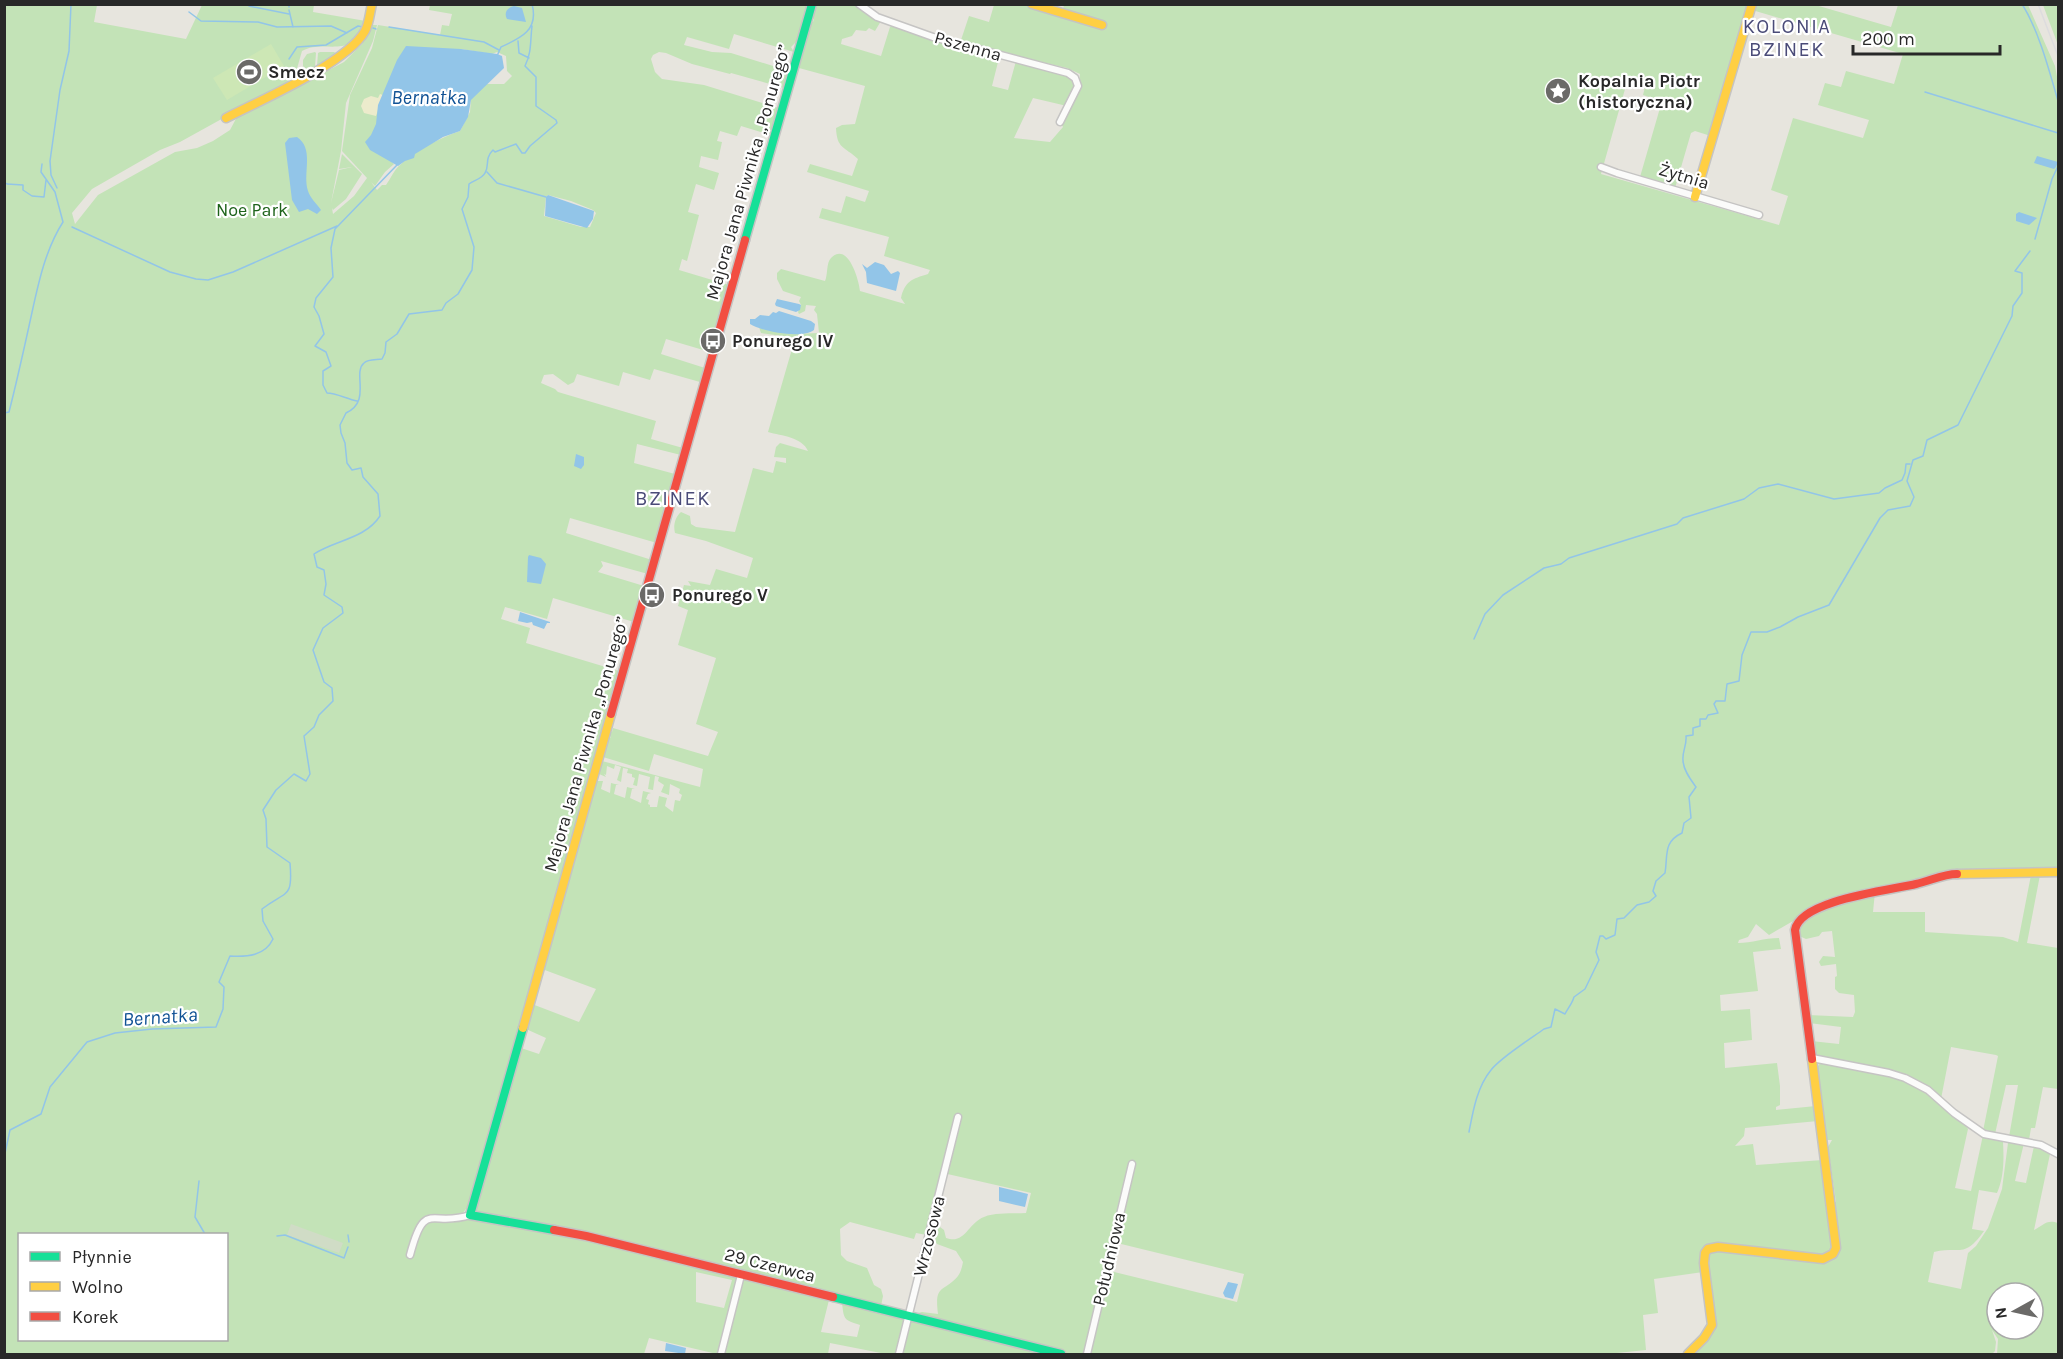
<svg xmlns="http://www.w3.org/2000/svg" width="2063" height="1359" font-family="Karla,sans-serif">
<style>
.green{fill:#c3e3b7;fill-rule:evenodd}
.sand{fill:#ecebcc}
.cemetery{fill:#d0dcc6}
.pitch{fill:#cde7b5}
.water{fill:#92c5e8}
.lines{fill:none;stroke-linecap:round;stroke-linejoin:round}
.stream{stroke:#92c5e8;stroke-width:1.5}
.street-casing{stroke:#c5c4c3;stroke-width:9}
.fast-casing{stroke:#c5c4c3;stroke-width:11}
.slow-casing{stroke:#c5c4c3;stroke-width:11}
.jam-casing{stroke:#c5c4c3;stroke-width:11}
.street{stroke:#fbfbfa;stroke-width:6}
.fast{stroke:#16e098;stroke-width:8}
.slow{stroke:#ffcf43;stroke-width:8}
.jam{stroke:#f24e42;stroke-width:8}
.rail{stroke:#dddcde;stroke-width:1.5}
.labels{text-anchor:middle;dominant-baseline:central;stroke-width:4.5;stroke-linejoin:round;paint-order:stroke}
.street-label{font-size:18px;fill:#282828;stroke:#fff}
.poi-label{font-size:18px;font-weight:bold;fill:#282828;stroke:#fff;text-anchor:start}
.park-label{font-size:18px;fill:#1e631b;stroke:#fff}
.neighbourhood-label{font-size:20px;letter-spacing:1.5px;fill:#4a4b78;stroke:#fff}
.water-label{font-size:20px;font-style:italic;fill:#105295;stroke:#fff}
</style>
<rect width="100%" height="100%" fill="#e7e5de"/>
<path class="green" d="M1812,4L1891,27L1898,5H2028L2055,66L2058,82V872H1952L1923,882L1872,889L1800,917L1769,935L1756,924L1748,937L1739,940L1738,943C1752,943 1764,938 1779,938L1781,949L1753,952L1758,991L1720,995L1721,1011L1750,1009L1752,1040L1724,1043L1725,1068L1777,1063L1780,1086V1105L1776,1107V1110L1816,1106L1818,1121L1745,1128L1744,1136L1735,1146L1753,1144L1756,1165L1823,1160L1835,1244L1828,1256L1712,1245L1703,1272L1654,1279L1658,1313L1643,1315L1646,1350L1607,1354H886L830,1343L828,1354H717L649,1338L644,1354H5V5H97L94,22L186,39L202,5H314L313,12L366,21C352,62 325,38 302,51L294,79L180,142L160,150L92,189L72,213L75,224L98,195L175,152L197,148L213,141L230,130L238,115L292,86L306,82L344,62L362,44L373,25H377L373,41L346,103L341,151L331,203L339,170L352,167L339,169L342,154L362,174L346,199L333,210L332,208L333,214L354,196L367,178L342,151L350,95L372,48L378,25L440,35L442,25L449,26L452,14L429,10L430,5H808L798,40L791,47L794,52L734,34L729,49L687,37L684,45L712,52L731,53L789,71L784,88L731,73L730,74L692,64L666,53L659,52L653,55L651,59L655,72L662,79L704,85L779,108L771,135L741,126L737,136L720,131L717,141L722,142L718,160L701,156L699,167L719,173L714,190L696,184L688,212L699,215L687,261L682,259L679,270L729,285L710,352L666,339L661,354L705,368L700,382L654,369L650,380L623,372L619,386L577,374L574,382L568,385L553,374L544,375L541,383L555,389L558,392L656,421L651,439L683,448L681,455L637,444L634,463L675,474L657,543L570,518L566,533L652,560L648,574L601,561L603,566L598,572L644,586L634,622L553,598L547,619L505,607L501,619L530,628L526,643L619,671L609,701L606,700L605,703L608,704L595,781H603L601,789L610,793L611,783L619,785H616L614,794L625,798L627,787L635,789H632L630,798L641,803L643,791L651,793L648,794L646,799L649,800L648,804L650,805V807H657L659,796L667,798L665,806L673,812L675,800L680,801L682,795L679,793L680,789L670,784L669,795L661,792L664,785L658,781L659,777L655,776L653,790L648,789L650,777L639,774L637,786L633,785L635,778L632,777V774L627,773L628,769L623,768L621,782L617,780L621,767L615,765L614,769L607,766L606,775L604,774L606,777L599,774L602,761L700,787L703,769L654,754L649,771L603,757L608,739L611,737L609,736L610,731L612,732L613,728L708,756L718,732L696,724L716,658L678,645L688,610L678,606L684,585L691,586L688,581L710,585L716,569L747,578L753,558L706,541L675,533C673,526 675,517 681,512L690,516L691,524L696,527L735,532L753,468L773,473L776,461L786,463V458L774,457L776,447L780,443L808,451C802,437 782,436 768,432L792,349L802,352L805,339L761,333L759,327L793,334L819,333L817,314L814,310L816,306L806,305L805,311L799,314L798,312L801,305L799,301L801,297L783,291L777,279V273L781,269L825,281C828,275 826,263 831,258C848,241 859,280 860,291L905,304L901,298C905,281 912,279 928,274L930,270L884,256L889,237L819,218L822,208L841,213L846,196L865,202L869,191L807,172L810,164L852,176L858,159C844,146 837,149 836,128L842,125L855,124L865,86L799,68L810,21L813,22L814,19L811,18L814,5H856L867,14L881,21L875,31L869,28L866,31L856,30L852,36L842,39L841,44L881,56L890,27L893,25L999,58L992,86L1008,90L1016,61C1030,64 1075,70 1074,88C1074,94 1069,100 1067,106L1033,98L1014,138L1050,142L1063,127L1062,125L1079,88L1080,74L1067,68L1020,57L1018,59L960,43L969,16L989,22L994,5H1027L1097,26L1063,9L1064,5ZM1752,10L1903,54L1894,84L1846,71L1841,87L1825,83L1818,105L1869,120L1863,138L1793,118L1771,190L1788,196L1779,225L1601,174L1627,82L1645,87L1643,95L1662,101L1640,177L1675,188L1691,133L1695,131L1714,137ZM437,49H461L492,54L497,52L506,56L507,71L512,76L504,84H485L471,99L470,112L460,131C440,138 415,150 400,165C394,170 391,178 386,185H382L377,190L371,182L375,186L385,172L394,164L390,160ZM548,195L571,201L593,210L596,213L590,227H581L544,216L546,197ZM542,969L596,989L579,1022L532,1004L526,1029L546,1038L539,1054L521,1048L474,1208L477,1215L462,1214L469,1205ZM943,1173L1031,1193L1026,1213C1012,1214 996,1212 984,1217C968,1223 965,1245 946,1238L944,1230L940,1227L937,1228L935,1241L937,1244L956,1251L963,1262C962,1267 961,1272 958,1276C944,1293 934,1283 938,1314L922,1312L914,1314L881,1306L883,1296L881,1289L874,1285L867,1268L847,1261L841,1255L840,1229L850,1222L914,1239L916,1233L927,1235ZM20,1234H226V1340H20ZM1113,1242L1244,1274L1237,1302L1106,1270ZM696,1272L732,1280L724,1308L696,1302ZM829,1300L842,1303C844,1320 844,1320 860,1325L857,1337L821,1332Z
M2043,5H2058V47V45Z
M315,52L316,53L315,67L307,70L303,66V60L307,54Z
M320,52H334L338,55L317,66L318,53Z
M2031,875H2040L2027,943L2058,948V1089L2043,1087L2035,1128H2031L2029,1140L2009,1137L2018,1085H2006L1995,1134L1983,1131L1998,1056L1996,1055L1951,1047L1941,1099L1912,1080L1815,1055L1811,1041L1839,1044L1841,1027L1809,1023L1808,1015L1853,1017L1855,1012L1854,995L1839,993L1835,989V977L1837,976L1836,964L1821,966L1819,962L1823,956L1835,957L1832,931L1822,932L1819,936L1806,939L1797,935L1798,924L1831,905L1875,892L1873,912H1925V932L2003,937L2018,942Z
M1821,1062L1901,1079L1928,1092L1966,1126L1968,1129L1955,1188L1971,1191L1983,1135L2003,1142C2004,1159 2004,1177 1997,1193L1979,1190L1972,1229L1984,1231C1964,1259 1961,1246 1934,1252L1928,1282L1961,1289L1968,1253L1976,1246L1988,1228L2002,1189L2008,1143L2011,1141L2024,1143L2015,1181L2026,1183L2034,1146L2050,1154L2034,1230C2043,1226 2046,1219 2058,1223V1354H1997L1998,1339L1992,1330L1996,1342L1995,1351L1992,1354H1689L1708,1335L1705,1259L1709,1250L1833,1257V1202H1836L1828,1147L1832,1140H1825L1816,1069ZM1997,1293H2033V1329H1997Z"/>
<path class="sand" d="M380,94L383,95L376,116L364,113L361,106L364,99L371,96L378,98Z"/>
<path class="cemetery" d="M291,1224L343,1243L339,1253L287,1235Z"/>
<path class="pitch" d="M271,44L284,66L227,100L213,78Z"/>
<path class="water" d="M514,6L522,8L526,22L507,19C504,14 506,8 514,6Z
M406,46L461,49L497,54L502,56L504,68L471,100L468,117L460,131L443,137L415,154L414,158L405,161L398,166L370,150L365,142L371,135L376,124L378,105L397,60Z
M297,137C315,149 302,174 308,191C310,198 317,204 321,210L317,214L308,209L299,212L292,200L285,143L289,138Z
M2037,156L2058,162L2056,167L2054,169L2034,163Z
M548,195L594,211L593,219L587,228L545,216L546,197Z
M2019,212L2037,218L2029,225L2016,221V214Z
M875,262L884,265L891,274L898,271L900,273L896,291L867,283L866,272L862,264L867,268Z
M777,299L799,304L801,305L800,310L796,312L776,306L775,304Z
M779,311L811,321L815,324L814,330C802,339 763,332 750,324V319H755L760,315L769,316L773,312L776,313Z
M576,454L584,457V465L581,469L574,466Z
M529,555L541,558L546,564L541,584L527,582L528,557Z
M520,612L550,622V623H547L544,629L533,625L532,622L527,623L518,621Z
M999,1187L1028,1194L1025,1207L999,1201Z
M1228,1282L1238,1284L1233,1299L1225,1297L1223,1293Z
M666,1343L686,1348L685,1354L665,1351Z"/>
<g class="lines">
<path class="stream" d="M2022,4C2039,31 2049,70 2058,101
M249,6L289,14
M289,7V4
M289,10L293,27
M189,12L201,21L258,22L277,27L331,26L347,33
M389,27L484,42L499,50
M373,28L376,29
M518,41L519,53L529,58
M497,56L501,47C521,38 539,30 532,4
M289,59L297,47L326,45L358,26L363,27
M1925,92L2058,133
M487,172L497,183L546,197
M4,182L7,184L23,185V190L32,196L44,197L46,180
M57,188L51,175L50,161L60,90L69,51L71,4
M72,227L170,272L196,279L208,280L233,272L337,226
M2035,239L2052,179L2058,166
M357,401C347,399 336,393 327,393L323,385V371L331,366L326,352L315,346L324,334L319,316L314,307L316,298L333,277L331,248L335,229L397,165
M4,413L9,412C17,381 24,349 31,317C38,285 45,250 63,222L55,192L41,172L42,164
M1474,639L1485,614L1503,595L1544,568L1561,564L1569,558L1677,524L1683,518L1744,499L1759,488L1778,484L1834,499L1879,493L1885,488L1902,480L1905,473L1906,464H1910
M1469,1132C1473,1111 1477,1087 1491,1070C1500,1058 1530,1039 1544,1029L1551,1027L1555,1009L1565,1014C1568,1008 1572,1004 1574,997L1585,989L1599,960L1596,952L1600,936H1603L1606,939L1615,935L1617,919L1624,918L1637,905L1649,902L1656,896L1653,891L1656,881L1665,873C1668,855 1663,842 1682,833L1684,823L1691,818L1689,797L1696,787C1691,780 1683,770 1683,760C1682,752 1687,745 1686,736L1693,735V728L1700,726V719H1706L1708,715L1718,713L1714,704L1716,701H1725L1727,684L1739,681L1742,655L1751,632H1767L1780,627L1798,617L1829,605L1880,518L1888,510L1910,506L1914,497L1907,481L1913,460L1923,456L1927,440L1958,425L2012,316L2013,306L2022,293V273L2015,271L2030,251
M4,1158L10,1130L41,1114L50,1087L87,1042L115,1033L152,1029L216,1027L223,1009L224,987L219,982L230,956C247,957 265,956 273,939L263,921L262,909C287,890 293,899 290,863L267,847L266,819L263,810L276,790L294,774L306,781L310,774L304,736L314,727L319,715L333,701L332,688L324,682L313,650L323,628L343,613L342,607L324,595L326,584L324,570L317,567L314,554C335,540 365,539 380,516L378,494L363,477L361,468L352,470L347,463L345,443L341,433L340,425L346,413C372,401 352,373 364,363C368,359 376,360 382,359L385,353L386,342L397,334L409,314L442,310L446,303L458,294L472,270L474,247L462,209L468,197L469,184C473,181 483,178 485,173C490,165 484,159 493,150L495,152L516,144L522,153H525L530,146L557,123L556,120L536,106V77L525,66C532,51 530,42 532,26
M199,1181L195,1217L205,1234
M348,1235L349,1242
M277,1236L285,1235L344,1258L348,1247"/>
<g class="street-casing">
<path id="street" d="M859,4L877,17L933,37L1068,73L1075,78L1078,86L1060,122
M1601,167L1617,173L1759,215
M1812,1058L1889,1073L1905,1078L1928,1090L1954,1113L1984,1134L2041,1145L2058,1154
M410,1255C425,1198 431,1228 470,1215
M721,1354L741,1275
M899,1354L958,1117
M1087,1354L1132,1164"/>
</g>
<g class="fast-casing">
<path id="fast" d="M745,240L812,4
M523,1028L470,1215L554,1230
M833,1297L1061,1354"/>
</g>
<g class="slow-casing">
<path id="slow" d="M1032,4L1102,25
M226,118C261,100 347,63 365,31C369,24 370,12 372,4
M1695,197L1752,4
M1957,874L2058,872
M523,1028L611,714
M1688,1354L1704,1338L1712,1325L1704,1263L1705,1253L1708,1249L1718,1247L1823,1259L1833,1254L1836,1248L1812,1059"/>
</g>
<g class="jam-casing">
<path id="jam" d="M611,714L745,240
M1812,1059L1795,930C1800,900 1891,890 1916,884C1930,881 1943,874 1957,874
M554,1230L586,1236L833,1297"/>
</g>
<use href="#street" class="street"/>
<use href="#fast" class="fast"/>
<use href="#slow" class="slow"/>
<use href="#jam" class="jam"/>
<path class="rail" d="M2038,4L2058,56"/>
</g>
<defs>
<g id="stadium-disc" transform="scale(1.35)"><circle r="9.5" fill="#6b6a68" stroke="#fff"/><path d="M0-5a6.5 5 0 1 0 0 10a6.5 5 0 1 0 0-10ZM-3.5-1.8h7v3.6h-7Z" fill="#fff"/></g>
<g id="sight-disc" transform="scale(1.35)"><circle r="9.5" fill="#6b6a68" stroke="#fff"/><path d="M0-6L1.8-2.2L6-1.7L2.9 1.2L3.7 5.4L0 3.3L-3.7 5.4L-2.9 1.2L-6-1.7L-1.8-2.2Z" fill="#fff"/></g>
<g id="bus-disc" transform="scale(1.35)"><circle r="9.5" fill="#6b6a68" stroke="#fff"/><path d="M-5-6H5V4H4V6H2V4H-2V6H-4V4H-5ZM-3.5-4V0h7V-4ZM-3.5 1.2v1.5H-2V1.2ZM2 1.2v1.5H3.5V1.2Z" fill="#fff"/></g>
</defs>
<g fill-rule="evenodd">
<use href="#stadium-disc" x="249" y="72"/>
<use href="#sight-disc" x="1558" y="91"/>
<use href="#bus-disc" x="713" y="341"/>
<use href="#bus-disc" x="652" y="595"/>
</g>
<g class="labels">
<g class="street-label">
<text transform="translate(968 46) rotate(16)">Pszenna</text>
<text transform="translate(748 172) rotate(-74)">Majora Jana Piwnika „Ponurego”</text>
<text transform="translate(1684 176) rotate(17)">Żytnia</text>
<text transform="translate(586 744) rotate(-74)">Majora Jana Piwnika „Ponurego”</text>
<text transform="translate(929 1236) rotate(-76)">Wrzosowa</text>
<text transform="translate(1109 1259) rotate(-77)">Południowa</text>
<text transform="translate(770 1265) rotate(14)">29 Czerwca</text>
</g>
<g class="poi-label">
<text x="268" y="72">Smecz</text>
<text x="1578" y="81">Kopalnia Piotr<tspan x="1578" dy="21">(historyczna)</tspan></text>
<text x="732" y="341">Ponurego IV</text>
<text x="672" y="595">Ponurego V</text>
</g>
<g class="park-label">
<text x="252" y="210">Noe Park</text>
</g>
<g class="neighbourhood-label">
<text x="1787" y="26">KOLONIA<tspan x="1787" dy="23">BZINEK</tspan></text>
<text x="673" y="498">BZINEK</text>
</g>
<g class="water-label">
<text x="429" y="97">Bernatka</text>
<text transform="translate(160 1017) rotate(-4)">Bernatka</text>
</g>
</g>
<rect width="2063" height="1359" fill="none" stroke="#282828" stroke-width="12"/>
<rect x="18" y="1233" width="210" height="108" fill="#ffffff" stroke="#a9a9a9" stroke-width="1.5"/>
<rect x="30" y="1252" width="30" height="9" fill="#16e098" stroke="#a9a9a9" stroke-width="1.5"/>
<text x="72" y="1263" font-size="18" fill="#282828">Płynnie</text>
<rect x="30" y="1282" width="30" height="9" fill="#ffcf43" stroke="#a9a9a9" stroke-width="1.5"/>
<text x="72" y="1293" font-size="18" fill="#282828">Wolno</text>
<rect x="30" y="1312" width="30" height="9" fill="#f24e42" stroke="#a9a9a9" stroke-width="1.5"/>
<text x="72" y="1323" font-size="18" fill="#282828">Korek</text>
<g transform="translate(2015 1311) rotate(262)"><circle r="28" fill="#ffffff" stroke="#a9a9a9" stroke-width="1.5"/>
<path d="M0-4.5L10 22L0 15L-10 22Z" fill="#6b6a68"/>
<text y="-9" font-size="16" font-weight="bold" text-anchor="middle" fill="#282828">N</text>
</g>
<path d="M1853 45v9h147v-9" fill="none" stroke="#282828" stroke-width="3"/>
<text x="1862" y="45" font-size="18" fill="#282828" stroke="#ffffff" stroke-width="4.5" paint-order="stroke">200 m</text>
</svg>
